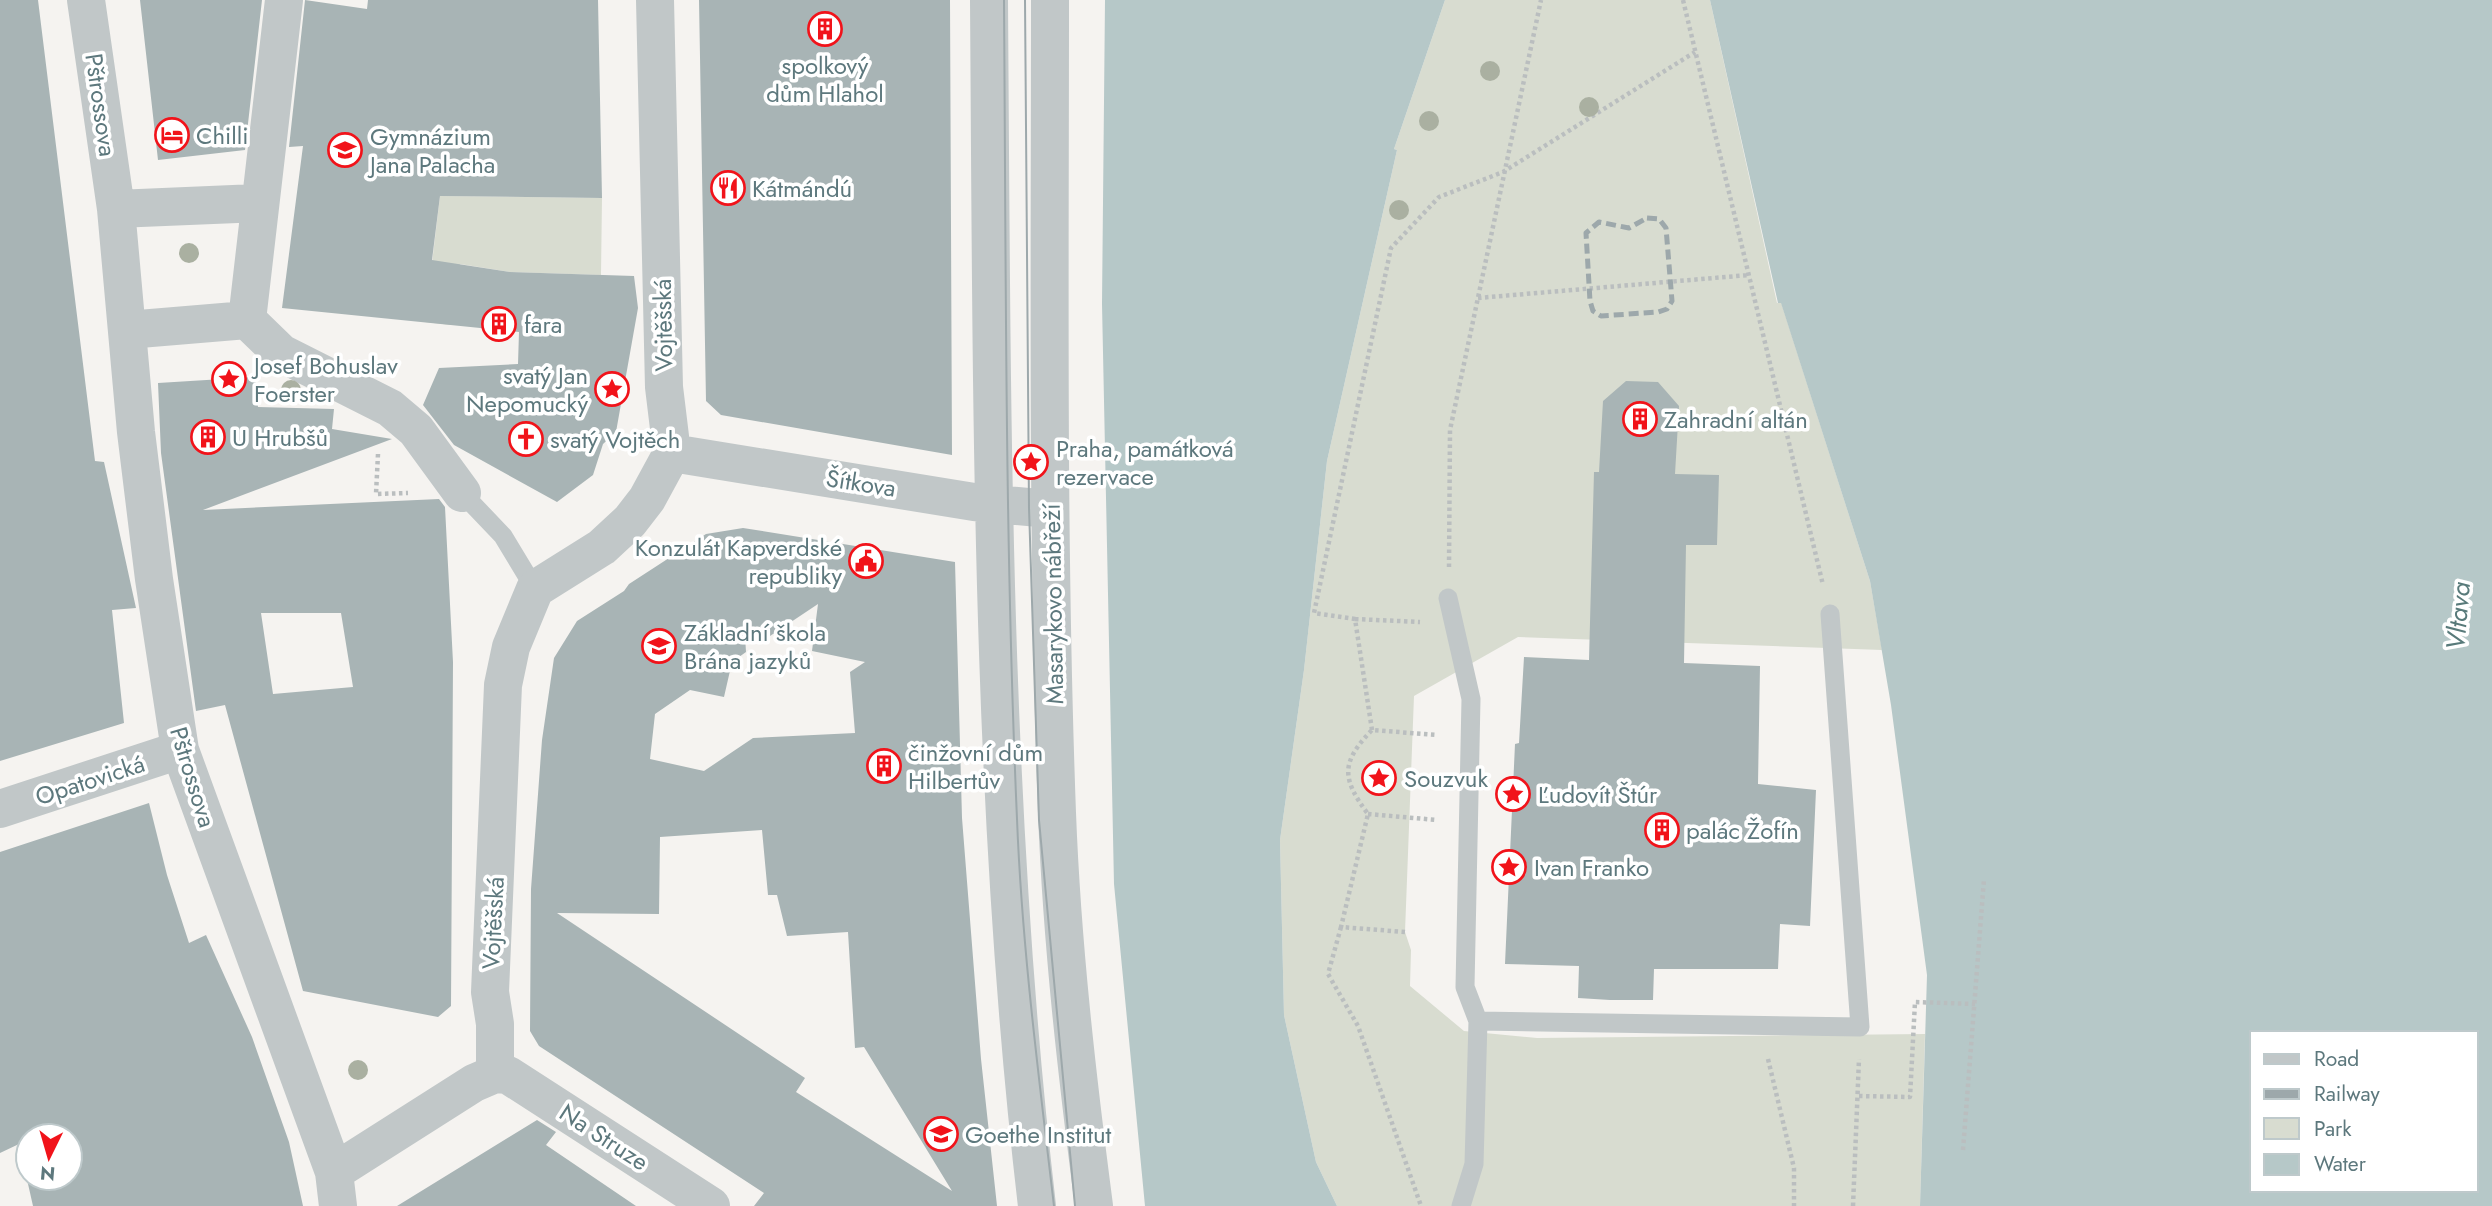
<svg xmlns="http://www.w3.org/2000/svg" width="2492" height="1206" font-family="Jost,sans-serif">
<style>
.green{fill:#d8dcd0}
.water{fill:#b6c8c8;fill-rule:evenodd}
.building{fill:#a8b4b5;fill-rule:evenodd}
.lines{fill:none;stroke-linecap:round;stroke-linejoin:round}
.path{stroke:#babebf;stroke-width:4.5;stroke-dasharray:3.5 3.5;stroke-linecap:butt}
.lane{stroke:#c1c7c8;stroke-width:19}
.street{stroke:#c1c7c8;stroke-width:38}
.tram{stroke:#9da8ab;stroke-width:2}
.rail{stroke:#9da8ab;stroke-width:5;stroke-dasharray:10 5;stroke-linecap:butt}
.tree{fill:#aab0a1}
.labels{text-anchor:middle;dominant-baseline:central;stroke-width:7;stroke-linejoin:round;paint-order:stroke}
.poi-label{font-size:24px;fill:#5d787d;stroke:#fff;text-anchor:start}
.street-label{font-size:24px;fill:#5d787d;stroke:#fff}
.water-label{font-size:26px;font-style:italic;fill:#587a7a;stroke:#fff}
</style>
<rect width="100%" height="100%" fill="#f5f3f0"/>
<path class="green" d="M1445,0H1710L1777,303L1781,302L1870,581L1882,650L1518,637L1414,696L1405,932L1411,950L1410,986L1464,1031L1537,1038L1925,1034L1920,1206H1337L1316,1162L1284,1015L1280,840L1304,670L1327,461L1397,150L1394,149Z
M440,196L602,198L601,275L510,272L460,264L451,325L425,322Z"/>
<path class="water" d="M1105,0H1445L1394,149L1397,150L1327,461L1304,670L1280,840L1284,1015L1316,1162L1337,1206H1145L1114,884L1102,304Z
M1710,0H2492V1206H1920L1927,975L1891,705L1870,581L1781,303H1778ZM2252,1033H2476V1190H2252Z"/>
<path class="building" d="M0,0H38L95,461L104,462L136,608L112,610L124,723L0,761Z
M140,0H262L245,150L158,160Z
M305,0L367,9L368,0H598L602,198L440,196L432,260L510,272L634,276L638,308L616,432L603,444L593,475L557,502L454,445L423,405L439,368L518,364L519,332L282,308L303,146L289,147Z
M699,0H950L952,455L721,415L706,401Z
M255,377L258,407L334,409L332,429L392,439L203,510L439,499L445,507L453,662L451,1006L438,1017L303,991L225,705L196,711L161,453L158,383ZM261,613H341L353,687L273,694Z
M1626,381L1658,382L1679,406L1675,474L1719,475L1717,545H1686L1684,663L1760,666L1758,784L1816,790L1810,926L1780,924L1778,969H1654L1653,1000H1610L1578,998L1579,966L1505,964L1515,744L1519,743L1524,657L1589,660L1594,472H1599L1603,401Z
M743,528L955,562L962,818L981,1059L997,1206H754L764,1193L539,1046L530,1031L531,889L542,740L554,658L577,621L624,591L629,584L706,534ZM818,604L812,651L865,662L850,672L855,733L753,738L704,771L650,759L655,714L690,690L724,697L732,662L746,652L745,636L764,640ZM762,830L768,895H777L787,936L848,932L855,1048L864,1047L952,1191L796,1092L805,1078L557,913L659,914L660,837Z
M149,803L167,875L189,943L206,935L252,1037L289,1142L303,1206H33L19,1144L0,1153V852ZM28,1136H70V1178H28Z
M537,1120L556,1132L546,1145L636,1206H397Z"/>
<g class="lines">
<path class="path" d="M1683,0L1823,585
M1478,298L1749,275
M378,454L376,494L408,493
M1449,567L1450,430L1541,0
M1355,619L1420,622
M1372,730L1355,619L1314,613L1391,248L1439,197L1503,172L1695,52
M1368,814L1437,820
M1341,927L1328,974L1358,1026L1421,1206
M1405,932L1341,927L1368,814C1342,779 1340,763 1372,730L1437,735
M1768,1059L1794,1168V1206
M1859,1096L1910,1097L1915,1002L1975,1004
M1963,1150L1984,879
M1853,1206L1859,1059"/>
<path class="lane" d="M462,493L503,536L535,589
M1448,598L1471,699L1465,987L1478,1021
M1461,1206L1474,1164L1478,1021L1860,1027L1830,614"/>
<path class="street" d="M86,0L116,209L136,432L154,579L180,750L334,1172L338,1206
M284,0L247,320L281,353L390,408L416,430L462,493
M989,0C992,403 990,806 1037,1206
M1050,0C1050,271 1047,542 1057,813C1062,945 1077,1076 1094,1206
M116,209L259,203
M127,330L247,320
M672,453L974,502L1050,509
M0,809L180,750
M495,1074V1024L490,992L503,685L511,647L535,589L602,547L630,521L647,499L672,453L664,387L655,0
M334,1172L474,1083L495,1074L508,1075L711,1206"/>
<path class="tram" d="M1004,0C1006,273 1005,546 1017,819C1022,948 1039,1078 1054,1206
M1025,0L1029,508L1039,820L1075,1206"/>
<path class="rail" d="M1647,218L1659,219L1666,228L1672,301L1667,309L1658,312L1601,316L1593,311L1590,301L1586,233L1599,222L1629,228Z"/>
</g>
<g class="tree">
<circle cx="1490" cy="71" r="10"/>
<circle cx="1589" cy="107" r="10"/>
<circle cx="1429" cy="121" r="10"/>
<circle cx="1399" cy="210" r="10"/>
<circle cx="189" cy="253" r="10"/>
<circle cx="291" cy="390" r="10"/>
<circle cx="358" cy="1070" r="10"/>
</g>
<defs>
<g id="building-ring" transform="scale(1.75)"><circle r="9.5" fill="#fff" stroke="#f1131a" stroke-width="1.5"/><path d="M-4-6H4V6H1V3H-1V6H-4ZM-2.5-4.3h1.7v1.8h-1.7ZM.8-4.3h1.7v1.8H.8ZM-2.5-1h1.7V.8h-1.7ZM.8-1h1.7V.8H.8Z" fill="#f1131a"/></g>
<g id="hotel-ring" transform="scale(1.75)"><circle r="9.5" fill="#fff" stroke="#f1131a" stroke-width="1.5"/><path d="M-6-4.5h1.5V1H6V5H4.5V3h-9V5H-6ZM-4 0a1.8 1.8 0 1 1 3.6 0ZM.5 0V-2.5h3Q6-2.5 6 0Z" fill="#f1131a"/></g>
<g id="school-ring" transform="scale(1.75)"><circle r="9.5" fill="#fff" stroke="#f1131a" stroke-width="1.5"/><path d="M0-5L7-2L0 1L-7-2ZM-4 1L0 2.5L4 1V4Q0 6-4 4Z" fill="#f1131a"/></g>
<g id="restaurant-ring" transform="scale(1.75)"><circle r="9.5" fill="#fff" stroke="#f1131a" stroke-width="1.5"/><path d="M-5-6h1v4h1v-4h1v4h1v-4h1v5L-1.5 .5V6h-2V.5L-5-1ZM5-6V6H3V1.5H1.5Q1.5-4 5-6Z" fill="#f1131a"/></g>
<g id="sight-ring" transform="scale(1.75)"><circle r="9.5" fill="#fff" stroke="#f1131a" stroke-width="1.5"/><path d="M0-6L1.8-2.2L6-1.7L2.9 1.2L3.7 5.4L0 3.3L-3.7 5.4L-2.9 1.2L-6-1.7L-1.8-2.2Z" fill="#f1131a"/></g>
<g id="church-ring" transform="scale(1.75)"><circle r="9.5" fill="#fff" stroke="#f1131a" stroke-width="1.5"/><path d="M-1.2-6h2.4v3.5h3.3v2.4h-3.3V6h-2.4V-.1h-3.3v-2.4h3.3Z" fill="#f1131a"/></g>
<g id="civic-ring" transform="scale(1.75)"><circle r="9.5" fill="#fff" stroke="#f1131a" stroke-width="1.5"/><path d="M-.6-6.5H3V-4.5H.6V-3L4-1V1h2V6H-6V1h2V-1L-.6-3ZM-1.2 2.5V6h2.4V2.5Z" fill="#f1131a"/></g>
</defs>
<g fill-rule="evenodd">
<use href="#building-ring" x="825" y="29"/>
<use href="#hotel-ring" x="172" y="135"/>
<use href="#school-ring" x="345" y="150"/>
<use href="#restaurant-ring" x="728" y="188"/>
<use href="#building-ring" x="499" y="324"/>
<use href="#sight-ring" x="229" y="379"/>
<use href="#sight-ring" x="612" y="389"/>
<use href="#building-ring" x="1640" y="419"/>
<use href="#building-ring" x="208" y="437"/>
<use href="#church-ring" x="526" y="439"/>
<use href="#sight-ring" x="1031" y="462"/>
<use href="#civic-ring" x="866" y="561"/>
<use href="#school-ring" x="659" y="646"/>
<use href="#building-ring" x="884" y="766"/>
<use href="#sight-ring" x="1379" y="778"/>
<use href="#sight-ring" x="1513" y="794"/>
<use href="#building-ring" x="1662" y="830"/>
<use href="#sight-ring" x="1509" y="867"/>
<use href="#school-ring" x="941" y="1134"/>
</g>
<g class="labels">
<g class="poi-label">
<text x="825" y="65" text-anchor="middle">spolkový<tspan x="825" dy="28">dům Hlahol</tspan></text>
<text x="196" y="135">Chilli</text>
<text x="370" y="136">Gymnázium<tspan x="370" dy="28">Jana Palacha</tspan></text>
<text x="752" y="188">Kátmándú</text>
<text x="524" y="324">fara</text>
<text x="254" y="365">Josef Bohuslav<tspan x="254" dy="28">Foerster</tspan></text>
<text x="588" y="375" text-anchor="end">svatý Jan<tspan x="588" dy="28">Nepomucký</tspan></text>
<text x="1664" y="419">Zahradní altán</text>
<text x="232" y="437">U Hrubšů</text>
<text x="550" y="439">svatý Vojtěch</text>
<text x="1056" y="448">Praha, památková<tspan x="1056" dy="28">rezervace</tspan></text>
<text x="842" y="547" text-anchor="end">Konzulát Kapverdské<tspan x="842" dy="28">republiky</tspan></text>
<text x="684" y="632">Základní škola<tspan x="684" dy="28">Brána jazyků</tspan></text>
<text x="908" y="752">činžovní dům<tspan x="908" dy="28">Hilbertův</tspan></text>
<text x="1404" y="778">Souzvuk</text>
<text x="1538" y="794">Ľudovít Štúr</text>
<text x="1686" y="830">palác Žofín</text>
<text x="1534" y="867">Ivan Franko</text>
<text x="965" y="1134">Goethe Institut</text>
</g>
<g class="street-label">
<text transform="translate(101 105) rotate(82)">Pštrossova</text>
<text transform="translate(663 325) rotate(-91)">Vojtěšská</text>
<text transform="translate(861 483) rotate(9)">Šítkova</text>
<text transform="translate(1053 604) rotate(-91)">Masarykovo nábřeží</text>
<text transform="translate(193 777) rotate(73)">Pštrossova</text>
<text transform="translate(90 780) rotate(-18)">Opatovická</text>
<text transform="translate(493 923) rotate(-87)">Vojtěšská</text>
<text transform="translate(604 1137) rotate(33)">Na Struze</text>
</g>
<g class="water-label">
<text transform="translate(2458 616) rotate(-85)">Vltava</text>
</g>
</g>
<rect x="2250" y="1031" width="228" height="161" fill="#ffffff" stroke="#bec9cb" stroke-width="2"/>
<rect x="2264" y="1054" width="35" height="10" fill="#c1c7c8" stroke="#bec9cb" stroke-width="2"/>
<text x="2314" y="1066" font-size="21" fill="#5d787d">Road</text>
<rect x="2264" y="1089" width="35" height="10" fill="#9da8ab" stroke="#bec9cb" stroke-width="2"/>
<text x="2314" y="1101" font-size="21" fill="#5d787d">Railway</text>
<rect x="2264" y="1118" width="35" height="21" fill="#d8dcd0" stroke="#bec9cb" stroke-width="2"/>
<text x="2314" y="1136" font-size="21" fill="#5d787d">Park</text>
<rect x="2264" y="1154" width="35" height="21" fill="#b6c8c8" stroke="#bec9cb" stroke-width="2"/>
<text x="2314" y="1171" font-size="21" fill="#5d787d">Water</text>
<g transform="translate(49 1157) rotate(185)"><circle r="33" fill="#ffffff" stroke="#bec9cb" stroke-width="2"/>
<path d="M0-5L12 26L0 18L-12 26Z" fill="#f1131a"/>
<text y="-10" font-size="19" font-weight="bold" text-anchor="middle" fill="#5d787d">N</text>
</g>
</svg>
